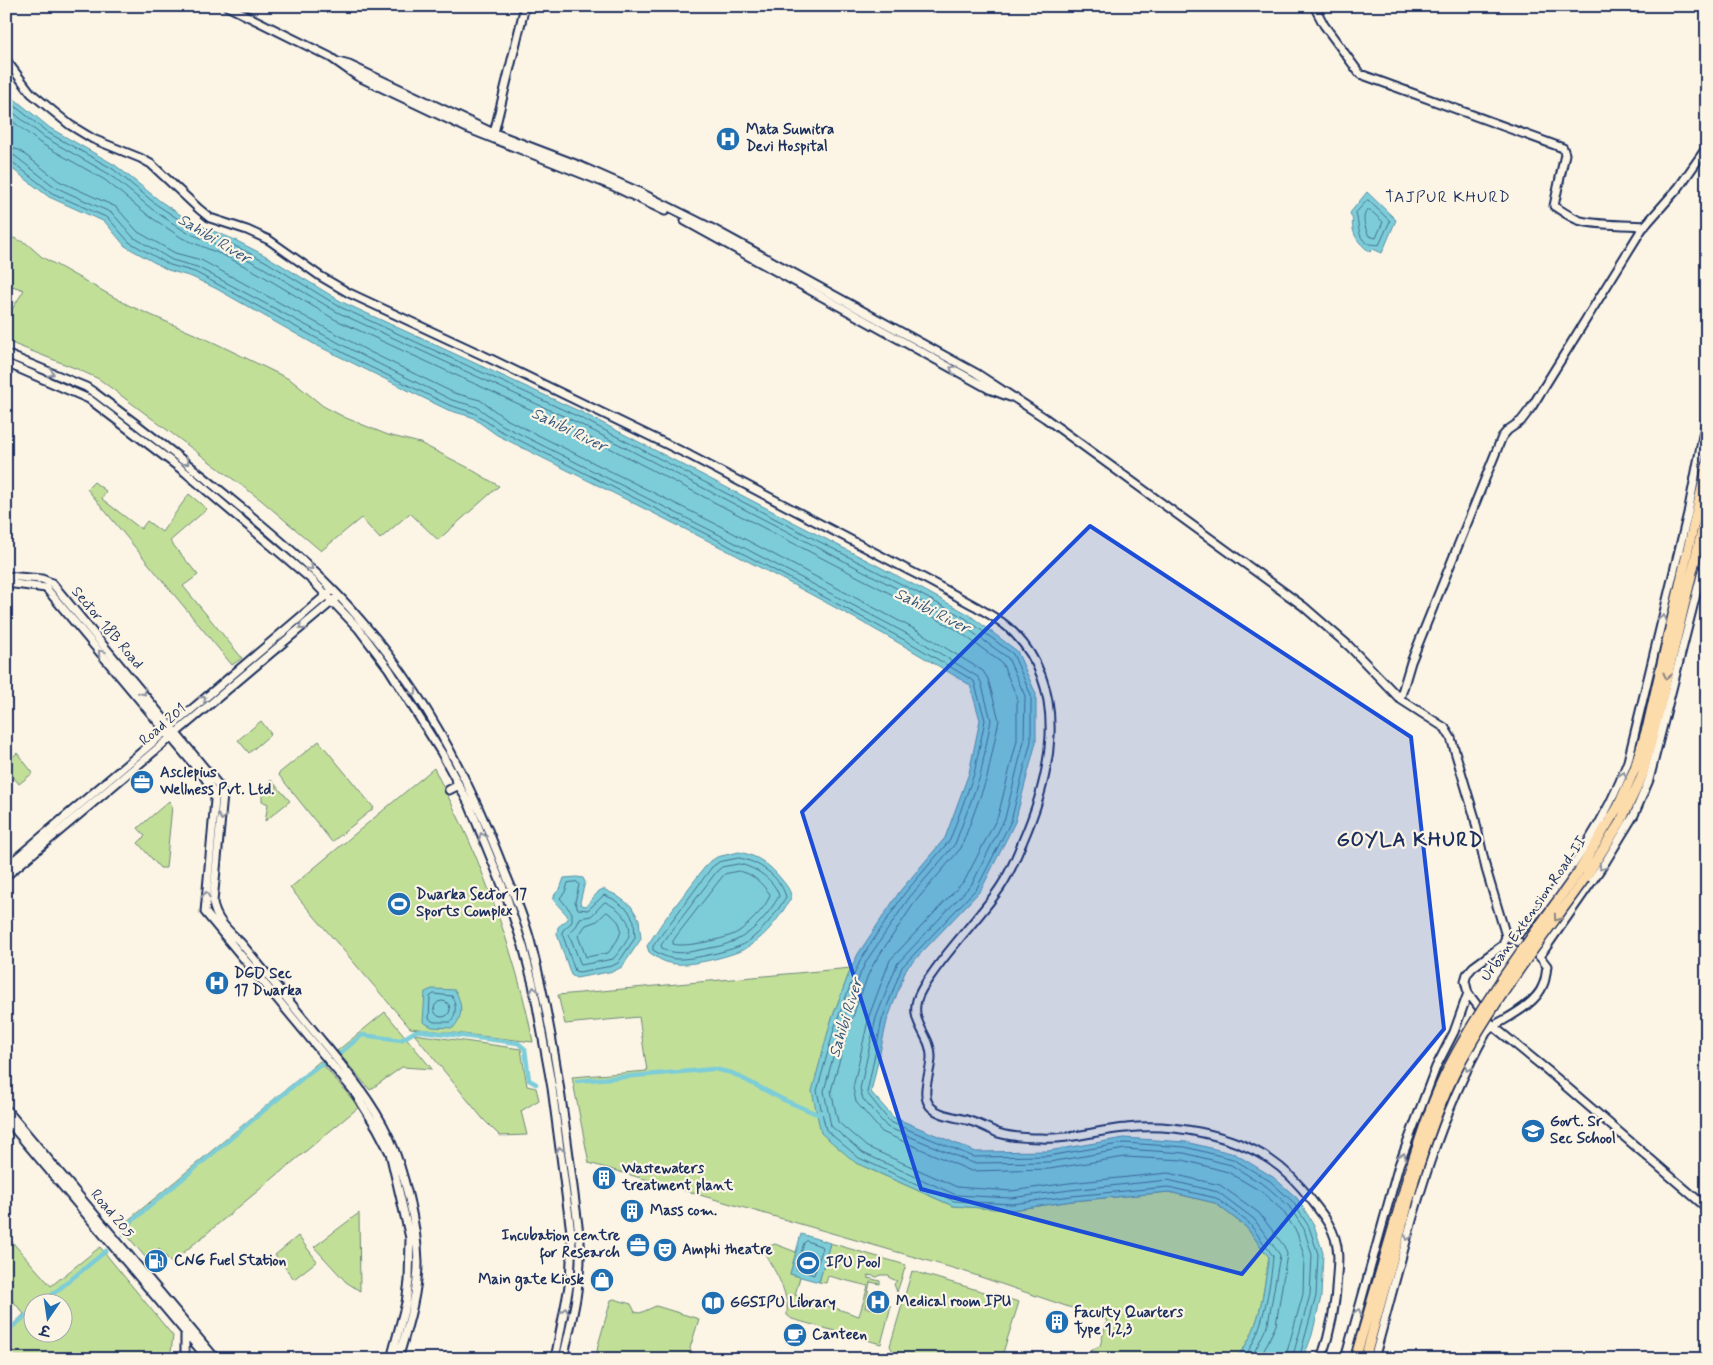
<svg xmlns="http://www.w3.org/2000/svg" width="1713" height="1365" font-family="Mynerve,'Playpen Sans Deva',sans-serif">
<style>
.green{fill:#c2df97;stroke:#6e877a;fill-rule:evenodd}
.water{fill:#7dcdd8;stroke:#568ea7}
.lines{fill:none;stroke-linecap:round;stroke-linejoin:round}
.shore{stroke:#426e8f;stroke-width:1}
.canal{stroke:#7dcdd8;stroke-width:4.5}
.secondary-casing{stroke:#1b2f5e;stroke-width:11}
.highway-casing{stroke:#1b2f5e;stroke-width:12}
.secondary{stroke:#fcf5e5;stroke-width:7}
.highway{stroke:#fddcac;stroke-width:9}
.highway-bridge-casing{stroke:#1b2f5e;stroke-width:12;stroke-linecap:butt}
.highway-bridge{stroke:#fddcac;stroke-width:9}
.oneway{stroke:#8c92a2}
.oneway2{stroke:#8c8685}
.marked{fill:#1d4ed8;fill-opacity:0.2;stroke:#1d4ed8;stroke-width:4;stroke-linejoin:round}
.labels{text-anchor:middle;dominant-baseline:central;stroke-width:4.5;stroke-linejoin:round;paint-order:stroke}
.poi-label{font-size:15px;font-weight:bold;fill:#1b2f5e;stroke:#fcf5e5;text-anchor:start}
.street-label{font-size:15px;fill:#1b2f5e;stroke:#fcf5e5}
.neighbourhood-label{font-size:16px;letter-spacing:1px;fill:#1b2f5e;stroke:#fcf5e5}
.water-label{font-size:16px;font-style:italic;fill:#34567c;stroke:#fcf5e5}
.district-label{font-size:20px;font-weight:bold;letter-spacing:1px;fill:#1b2f5e;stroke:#fcf5e5}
</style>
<rect width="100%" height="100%" fill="#fcf5e5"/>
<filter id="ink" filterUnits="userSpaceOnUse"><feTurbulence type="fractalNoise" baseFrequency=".02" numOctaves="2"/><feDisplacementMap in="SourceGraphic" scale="10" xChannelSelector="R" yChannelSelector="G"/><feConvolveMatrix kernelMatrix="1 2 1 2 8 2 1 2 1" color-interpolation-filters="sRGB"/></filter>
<g filter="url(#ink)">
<path class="green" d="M6,235L26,243L42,257L128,305L215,343L291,380L323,406L346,418L388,435L420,443L467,467L499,486L438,540L410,513L380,539L361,518L321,551L261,500L99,379L77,369L6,341V319L24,290L6,284Z
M94,482L106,491L102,499L141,529L147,521L162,532L189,494L207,509L170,541L198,575L183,586L242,658L232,665L87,489Z
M261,721L271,734L249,753L238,740Z
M319,741L374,808L332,842L278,774Z
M17,753L33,773L19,784L6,768V763Z
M434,768C448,797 464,827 476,857C500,917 521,978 533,1042L410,1028L290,888Z
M271,780L290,801L265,821L268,804L262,801V789Z
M169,801L172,806L166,868H160L138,843L145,836L138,828Z
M851,968L830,1024L856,1163L953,1206L1012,1210L1072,1201L1169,1192L1215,1203L1246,1227L1269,1257C1263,1291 1261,1332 1235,1359H1074L1100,1346L1107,1320L963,1271L589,1163L572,1077L647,1071L639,1017L565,1024L558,995Z
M385,1012L432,1069L402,1067L370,1090L337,1051Z
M414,1034L521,1049L527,1086L536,1088L539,1100L521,1111L527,1135L500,1136L483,1119Z
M320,1061L359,1107L171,1263L159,1248L146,1258L120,1227Z
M359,1213L360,1291L346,1282L314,1247Z
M6,1235L51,1286L100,1247L173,1336L170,1359H6V1331L24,1314L6,1293ZM32,1302H62V1332H32Z
M298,1236L317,1261L294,1279L275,1255Z
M830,1243L906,1265L897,1292L894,1284L897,1281L890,1278L889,1275H880L878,1277L868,1275V1278L880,1281V1284L870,1282L865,1308C875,1309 882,1306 891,1306L881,1344L792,1319L787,1315C789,1290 774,1270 762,1249L775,1244L796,1252L790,1274L800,1277L795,1295L859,1316L868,1286L828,1276L826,1283L819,1282Z
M912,1271L1019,1302L1001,1359H897L890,1346Z
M614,1299L631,1304L635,1312L640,1313L656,1306L699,1319L690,1348L694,1356L702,1359H600L597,1352L598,1345L611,1300Z"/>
<path class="water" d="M6,92L50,128L115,165L160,201L191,222L233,239L268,257L342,302L581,412L905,580L968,614L1017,651L1036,694V742L1015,822L981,890L906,969L887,1021L871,1092L893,1117L976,1152L1048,1151L1124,1138L1186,1142L1235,1154L1273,1177L1297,1198L1314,1225L1323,1253L1321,1297L1312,1335L1303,1359H1235C1261,1332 1263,1291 1269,1257L1246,1227L1215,1203L1169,1192L1072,1201L1012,1210L953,1206L856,1163L821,1133L812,1091L830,1024L851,968L858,954L900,891L945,838L969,773L980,720L970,685C818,592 656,515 497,435L472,417L448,410L314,344L215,288L192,277L168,270L125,246L105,222L49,197L6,164Z
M1367,192L1396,220L1382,253L1373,249L1370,252C1362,246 1355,239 1353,229C1351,221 1355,223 1350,213Z
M739,852C759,856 770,865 782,880C787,886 791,891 791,898C779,918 768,934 748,947C737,955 691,966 677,964C666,964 657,958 649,952L647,946L662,923L708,863L717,857Z
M577,877L583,878L585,882L580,902L581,905L586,906L599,891L603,889L616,895L631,906L639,919L641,939L622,967L614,971L576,978L571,975L557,934L558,927L568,919L567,915L553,900L555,894L560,889L564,878Z
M432,989L455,990C462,1003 464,1016 453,1028L432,1027L423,1022L425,992Z
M801,1234L830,1243L819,1282L790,1274Z"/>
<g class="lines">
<path class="shore" d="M6,99L47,132L113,169L157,205L189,226L231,244L265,261L340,307L579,417L903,585L965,618L1013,654L1031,695V741L1011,821L977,888L902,967L882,1020L867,1093L890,1122L974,1157L1048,1156L1125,1143L1185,1147L1233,1159L1270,1181L1293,1202L1309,1227L1318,1254L1316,1296L1299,1359
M6,107L44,137L109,174L153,210L186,232L228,249L262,267L337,312L576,422L900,590L961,624L1008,658L1025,696L1024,741L1005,818L972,884L897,964L876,1018L860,1089L863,1099L887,1127L973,1163L1049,1162L1125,1149L1184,1153L1231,1165L1266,1186L1289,1206L1304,1229L1312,1255L1310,1295L1292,1359
M6,116L40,143L105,180L149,216L182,238L225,256L258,273L334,319L573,429L897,597L957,630L1002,663L1017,697V740L998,816L965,880L890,960L869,1016L853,1088L856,1102L882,1132L971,1171L1049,1169L1125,1157L1183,1160L1228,1172L1262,1192L1283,1211L1297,1233L1304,1256L1303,1294L1285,1359
M6,147L19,150L59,181L116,207L138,232L175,253L201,260L370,352L454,393L480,400L506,419L720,526L918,631L983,671L988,679L999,720L987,778L961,848L915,902L874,963L868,975L848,1030L831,1091L838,1122L867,1147L957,1187L1011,1191L1069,1183L1168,1173L1220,1185L1259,1213L1284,1246L1287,1254L1276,1325L1260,1359
M6,154L15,156L55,187L112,213L133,237L172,260L197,267L367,358L452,400L477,407L502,425L716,533L915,638L978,677L981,682L991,720L980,777L955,844L909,898L867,960L861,972L841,1027L824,1091L831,1126L863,1153L956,1195L1011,1198L1070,1190L1168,1180L1218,1192L1254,1219L1280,1255L1268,1324L1251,1359
M6,160L11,161L52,193L108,218L129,242L170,265L195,272L364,364L449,405L474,413L499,430L714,538L912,644L974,681L985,720L974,774L950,840L904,894L862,957L856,970L835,1026L817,1091L826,1130L859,1158L954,1201L1012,1204L1071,1196L1168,1187L1216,1198L1249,1223L1273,1256C1271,1284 1262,1339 1242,1359
M1368,200L1390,221L1379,245C1375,244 1370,245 1367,243C1357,238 1359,222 1356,213Z
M1367,210H1370L1383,222L1376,238L1369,236C1365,228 1361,217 1367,210Z
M739,858C758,861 781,877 786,897C775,915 763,931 746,943C735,950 691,960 678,959C669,959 661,955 653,950V946L712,867L719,862Z
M739,864C755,867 775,880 779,896C768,915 751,936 729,943C720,947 709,948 699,950C685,953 675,955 662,948L661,945L717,871L722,867Z
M739,871C754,874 761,883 770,894C768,906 748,925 738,932C727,939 684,948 673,944V941L677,935L722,877L725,874Z
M577,882L579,885L575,902L578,909L588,910L604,895L613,899L628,910L634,921L635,938L618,963L612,966L579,972L575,971L562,933L563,930L572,922V913L560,898L565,892L568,883Z
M605,902C617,907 633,920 629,935C627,943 618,953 613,959L581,965L569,934L577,925L580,918L591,916Z
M607,912C629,926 621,936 608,953L586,957L578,936L586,925L597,921Z
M434,994L452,996C456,1005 457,1013 451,1022H434L429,1019L430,997Z
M434 1009a8 8 0 1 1 16 0a8 8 0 1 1-16 0Z
M807,1241L823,1247L814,1275L796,1269L804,1243Z"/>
<path class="canal" d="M577,1081L714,1069L732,1073L784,1100L817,1114L822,1112
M124,1235L132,1221L311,1071L339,1054L362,1035L401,1040L416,1031H422L518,1043L525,1049L529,1080L536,1084
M43,1302L106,1251
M6,1332L32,1311"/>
<g class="secondary-casing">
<path id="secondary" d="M227,6L330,57L357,76L469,129L615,187L665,211
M1314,6L1324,25L1360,74L1563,148L1565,154L1554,206C1562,211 1569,216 1578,220C1597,226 1624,224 1645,226
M6,60L31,93L70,125L93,139L140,158L151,164L199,209L210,218L247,230L269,240L320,276L349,293L493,360L689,455L910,571C932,582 953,594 975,606C989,614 1004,622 1015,634C1070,692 1051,777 1022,843C1015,860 1008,877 997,892C977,920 952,945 932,974C926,982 920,990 917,1000C910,1024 932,1036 931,1058C931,1072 920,1094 930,1106C938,1116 958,1117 970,1121C980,1124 989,1129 998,1133C1011,1137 1027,1138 1041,1138C1070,1140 1098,1130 1126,1128C1171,1123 1231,1134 1269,1159C1286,1170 1300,1185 1313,1202C1321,1213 1331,1224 1335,1238C1339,1250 1338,1262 1337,1275C1336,1304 1331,1331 1321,1359
M338,62L349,65L489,131L578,165L637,191L715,230L976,373L1045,418L1303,606L1349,646L1400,699L1445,728L1451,738L1474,815L1486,869L1506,936L1503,945L1473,967L1467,974L1465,981L1468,993L1493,1026L1547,1070L1707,1208
M494,133L525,6
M685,221L989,389L1010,397
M6,354L86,387L95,393C146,431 196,470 244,510C286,545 328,581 363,623C422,691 466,773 499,857C510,886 525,917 532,948C557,1044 567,1143 580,1241C582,1281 572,1320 563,1359
M6,363L89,399L185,472L312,580L358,628L389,669L441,752L469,804L506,895L523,946L533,984L541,1028L552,1088L572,1240L570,1281L555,1359
M6,576L42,579L52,583L220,787L223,795L213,902C215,920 230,932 241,943C268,976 295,1008 321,1040C346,1070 372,1101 389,1137C404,1171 417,1224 418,1262C418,1295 407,1328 398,1359
M6,583L46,588L205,778L213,791L215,800L205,912L353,1090L377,1128L390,1153L410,1238L409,1281L406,1303L391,1359
M1400,699L1411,662L1502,437L1508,430L1521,421L1531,408L1642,229L1679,187L1707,147
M449,790L459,785
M6,867L330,592
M6,876L335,599
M1513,940C1560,888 1604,828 1628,761L1688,513L1707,415
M1540,956L1606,861L1634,815L1649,780L1707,551
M6,1109L216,1359
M6,1119L208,1359
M185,1334V1359
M1345,1359L1399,1165L1436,1067L1454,1032L1468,993
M1374,1359C1405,1248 1429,1134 1486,1033C1490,1027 1498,1023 1504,1020C1518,1012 1538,1000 1543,985C1546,979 1546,972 1547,966C1538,952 1527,944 1511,939"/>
</g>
<g class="highway-casing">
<path id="highway" d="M1707,442V453
M1579,871L1618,807L1635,768L1648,725L1707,466
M1585,878L1621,821L1642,776L1655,727L1707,510
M1402,1198L1408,1176
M1409,1199L1414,1180
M1355,1359L1400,1205
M1365,1359L1407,1207"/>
</g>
<use href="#secondary" class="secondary"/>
<use href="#highway" class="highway"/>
<g class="highway-bridge-casing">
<path id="highway-bridge" d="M1408,1176C1420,1139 1432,1100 1450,1065C1486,996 1534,934 1579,871
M1414,1180C1429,1135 1444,1088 1469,1047C1503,988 1546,933 1585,878
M1400,1205L1402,1198
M1407,1207L1409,1199"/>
</g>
<use href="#highway-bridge" class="highway-bridge"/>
</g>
<defs><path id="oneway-chevron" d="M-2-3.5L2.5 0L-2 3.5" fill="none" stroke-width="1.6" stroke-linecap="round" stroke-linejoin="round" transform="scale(1.25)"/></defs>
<g class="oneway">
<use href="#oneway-chevron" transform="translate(953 369) rotate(-151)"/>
<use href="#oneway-chevron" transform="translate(51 373) rotate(22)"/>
<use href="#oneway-chevron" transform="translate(186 462) rotate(38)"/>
<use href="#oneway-chevron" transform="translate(310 567) rotate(42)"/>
<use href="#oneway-chevron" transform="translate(1663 618) rotate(-76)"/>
<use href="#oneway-chevron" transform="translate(302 627) rotate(140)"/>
<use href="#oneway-chevron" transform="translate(101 653) rotate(-130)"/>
<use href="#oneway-chevron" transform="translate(143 692) rotate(51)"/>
<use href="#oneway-chevron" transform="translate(414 692) rotate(56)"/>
<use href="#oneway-chevron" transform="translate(203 699) rotate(-40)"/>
<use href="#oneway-chevron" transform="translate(1623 775) rotate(-70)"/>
<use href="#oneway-chevron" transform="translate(222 817) rotate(95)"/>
<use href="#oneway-chevron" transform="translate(482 836) rotate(-113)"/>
<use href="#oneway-chevron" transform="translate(1602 867) rotate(124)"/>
<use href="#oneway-chevron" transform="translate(206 895) rotate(-84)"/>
<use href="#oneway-chevron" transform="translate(534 990) rotate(-101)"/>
<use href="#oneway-chevron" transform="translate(1468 1068) rotate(118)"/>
<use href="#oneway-chevron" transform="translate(560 1150) rotate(-100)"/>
<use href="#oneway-chevron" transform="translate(1403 1156) rotate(-69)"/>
<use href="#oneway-chevron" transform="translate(1408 1237) rotate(105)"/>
<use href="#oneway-chevron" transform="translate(565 1311) rotate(-79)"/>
<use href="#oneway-chevron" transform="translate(1358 1312) rotate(-74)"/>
</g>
<g class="oneway2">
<use href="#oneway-chevron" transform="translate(1667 676) rotate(104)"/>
<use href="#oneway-chevron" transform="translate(1557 918) rotate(125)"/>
</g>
</g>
<path class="marked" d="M1090,526L1411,737L1444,1029L1242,1274L921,1189L802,812Z"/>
<defs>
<g id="hospital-disc" transform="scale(1.25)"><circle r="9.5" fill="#1f6fb2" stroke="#fcf5e5"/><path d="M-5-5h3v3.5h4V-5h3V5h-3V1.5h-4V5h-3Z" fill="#fff"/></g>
<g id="office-disc" transform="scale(1.25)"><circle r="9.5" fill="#1f6fb2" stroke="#fcf5e5"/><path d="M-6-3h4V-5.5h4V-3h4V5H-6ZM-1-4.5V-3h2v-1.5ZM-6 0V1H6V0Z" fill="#fff"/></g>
<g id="stadium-disc" transform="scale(1.25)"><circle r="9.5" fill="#1f6fb2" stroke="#fcf5e5"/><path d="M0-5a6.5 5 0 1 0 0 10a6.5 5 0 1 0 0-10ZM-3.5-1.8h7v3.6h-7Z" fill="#fff"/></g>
<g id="school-disc" transform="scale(1.25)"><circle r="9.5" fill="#1f6fb2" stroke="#fcf5e5"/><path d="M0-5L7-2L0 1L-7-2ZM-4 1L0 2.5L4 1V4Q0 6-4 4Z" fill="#fff"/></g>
<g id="building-disc" transform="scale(1.25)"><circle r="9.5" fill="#1f6fb2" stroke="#fcf5e5"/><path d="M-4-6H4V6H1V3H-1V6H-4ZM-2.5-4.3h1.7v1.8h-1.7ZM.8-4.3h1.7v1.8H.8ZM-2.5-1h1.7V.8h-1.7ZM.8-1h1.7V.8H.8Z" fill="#fff"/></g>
<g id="theatre-disc" transform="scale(1.25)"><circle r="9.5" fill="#1f6fb2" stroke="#fcf5e5"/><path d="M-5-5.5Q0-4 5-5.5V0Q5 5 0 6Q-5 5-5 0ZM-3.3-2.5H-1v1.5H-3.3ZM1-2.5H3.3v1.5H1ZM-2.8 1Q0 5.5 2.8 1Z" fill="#fff"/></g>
<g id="fuel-disc" transform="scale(1.25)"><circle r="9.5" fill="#1f6fb2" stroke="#fcf5e5"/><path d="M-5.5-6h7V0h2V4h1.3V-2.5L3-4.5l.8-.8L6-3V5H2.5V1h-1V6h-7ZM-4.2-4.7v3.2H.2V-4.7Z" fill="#fff"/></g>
<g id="shop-disc" transform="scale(1.25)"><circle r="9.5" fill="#1f6fb2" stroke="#fcf5e5"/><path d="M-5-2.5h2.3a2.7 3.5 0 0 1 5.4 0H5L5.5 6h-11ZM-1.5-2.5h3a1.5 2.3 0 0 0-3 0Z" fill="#fff"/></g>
<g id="library-disc" transform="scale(1.25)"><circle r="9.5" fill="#1f6fb2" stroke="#fcf5e5"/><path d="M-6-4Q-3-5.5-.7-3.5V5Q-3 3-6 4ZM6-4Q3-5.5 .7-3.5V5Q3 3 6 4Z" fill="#fff"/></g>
<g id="cafe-disc" transform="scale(1.25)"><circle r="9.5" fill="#1f6fb2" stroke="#fcf5e5"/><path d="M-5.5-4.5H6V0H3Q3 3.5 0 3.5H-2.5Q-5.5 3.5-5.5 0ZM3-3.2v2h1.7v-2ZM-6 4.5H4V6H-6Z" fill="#fff"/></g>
</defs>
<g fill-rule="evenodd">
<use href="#hospital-disc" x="728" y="139"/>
<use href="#office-disc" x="142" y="782"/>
<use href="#stadium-disc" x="399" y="904"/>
<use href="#hospital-disc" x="217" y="983"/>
<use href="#school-disc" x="1533" y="1131"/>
<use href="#building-disc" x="604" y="1178"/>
<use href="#building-disc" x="632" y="1211"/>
<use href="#office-disc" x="638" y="1245"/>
<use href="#theatre-disc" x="665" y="1250"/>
<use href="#fuel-disc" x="156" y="1261"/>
<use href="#stadium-disc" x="808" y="1263"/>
<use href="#shop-disc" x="602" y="1280"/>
<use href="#hospital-disc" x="878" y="1302"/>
<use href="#library-disc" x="713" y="1303"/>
<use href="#building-disc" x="1057" y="1322"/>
<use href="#cafe-disc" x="795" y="1335"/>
</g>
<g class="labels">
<g class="poi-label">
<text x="746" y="130">Mata Sumitra<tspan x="746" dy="17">Devi Hospital</tspan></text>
<text x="160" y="773">Asclepius<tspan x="160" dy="17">Wellness Pvt. Ltd.</tspan></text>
<text x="416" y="895">Dwarka Sector 17<tspan x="416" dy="17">Sports Complex</tspan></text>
<text x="234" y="974">DGD Sec<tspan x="234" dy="17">17 Dwarka</tspan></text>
<text x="1550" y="1122">Govt. Sr<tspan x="1550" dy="17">Sec School</tspan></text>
<text x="622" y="1169">Wastewaters<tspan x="622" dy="17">treatment plant</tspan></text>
<text x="650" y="1211">Mass com.</text>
<text x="620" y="1236" text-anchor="end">Incubation centre<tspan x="620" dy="17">for Research</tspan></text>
<text x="682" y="1250">Amphi theatre</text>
<text x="174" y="1261">CNG Fuel Station</text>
<text x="826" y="1263">IPU Pool</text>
<text x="584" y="1280" text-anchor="end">Main gate Kiosk</text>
<text x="896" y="1302">Medical room IPU</text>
<text x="730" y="1303">GGSIPU Library</text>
<text x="1074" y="1313">Faculty Quarters<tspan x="1074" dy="17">Type 1,2,3</tspan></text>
<text x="812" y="1335">Canteen</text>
</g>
<g class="street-label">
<text transform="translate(107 628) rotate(50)">Sector 18B Road</text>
<text transform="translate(163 725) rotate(-40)">Road 201</text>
<text transform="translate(1534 909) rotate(-55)">Urban Extension Road-II</text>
<text transform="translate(112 1214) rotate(50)">Road 205</text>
</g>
<g class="neighbourhood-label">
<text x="1448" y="197">TAJPUR KHURD</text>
</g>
<g class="water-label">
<text transform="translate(214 239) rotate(31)">Sahibi River</text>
<text transform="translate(569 430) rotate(26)">Sahibi River</text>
<text transform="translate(932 611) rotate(27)">Sahibi River</text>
<text transform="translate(846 1018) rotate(-73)">Sahibi River</text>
</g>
<g class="district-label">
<text x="1410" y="840">GOYLA KHURD</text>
</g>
</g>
<rect width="1713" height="1365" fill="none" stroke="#fcf5e5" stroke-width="25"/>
<rect x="12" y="12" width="1688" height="1340" fill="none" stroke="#1b2f5e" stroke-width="2" filter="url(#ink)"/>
<g transform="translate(48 1318) rotate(193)"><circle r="24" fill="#fcf5e5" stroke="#a2a6af"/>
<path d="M0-4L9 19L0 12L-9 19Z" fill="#1f6fb2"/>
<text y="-8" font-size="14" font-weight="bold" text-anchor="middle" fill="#1b2f5e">उ</text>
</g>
</svg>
